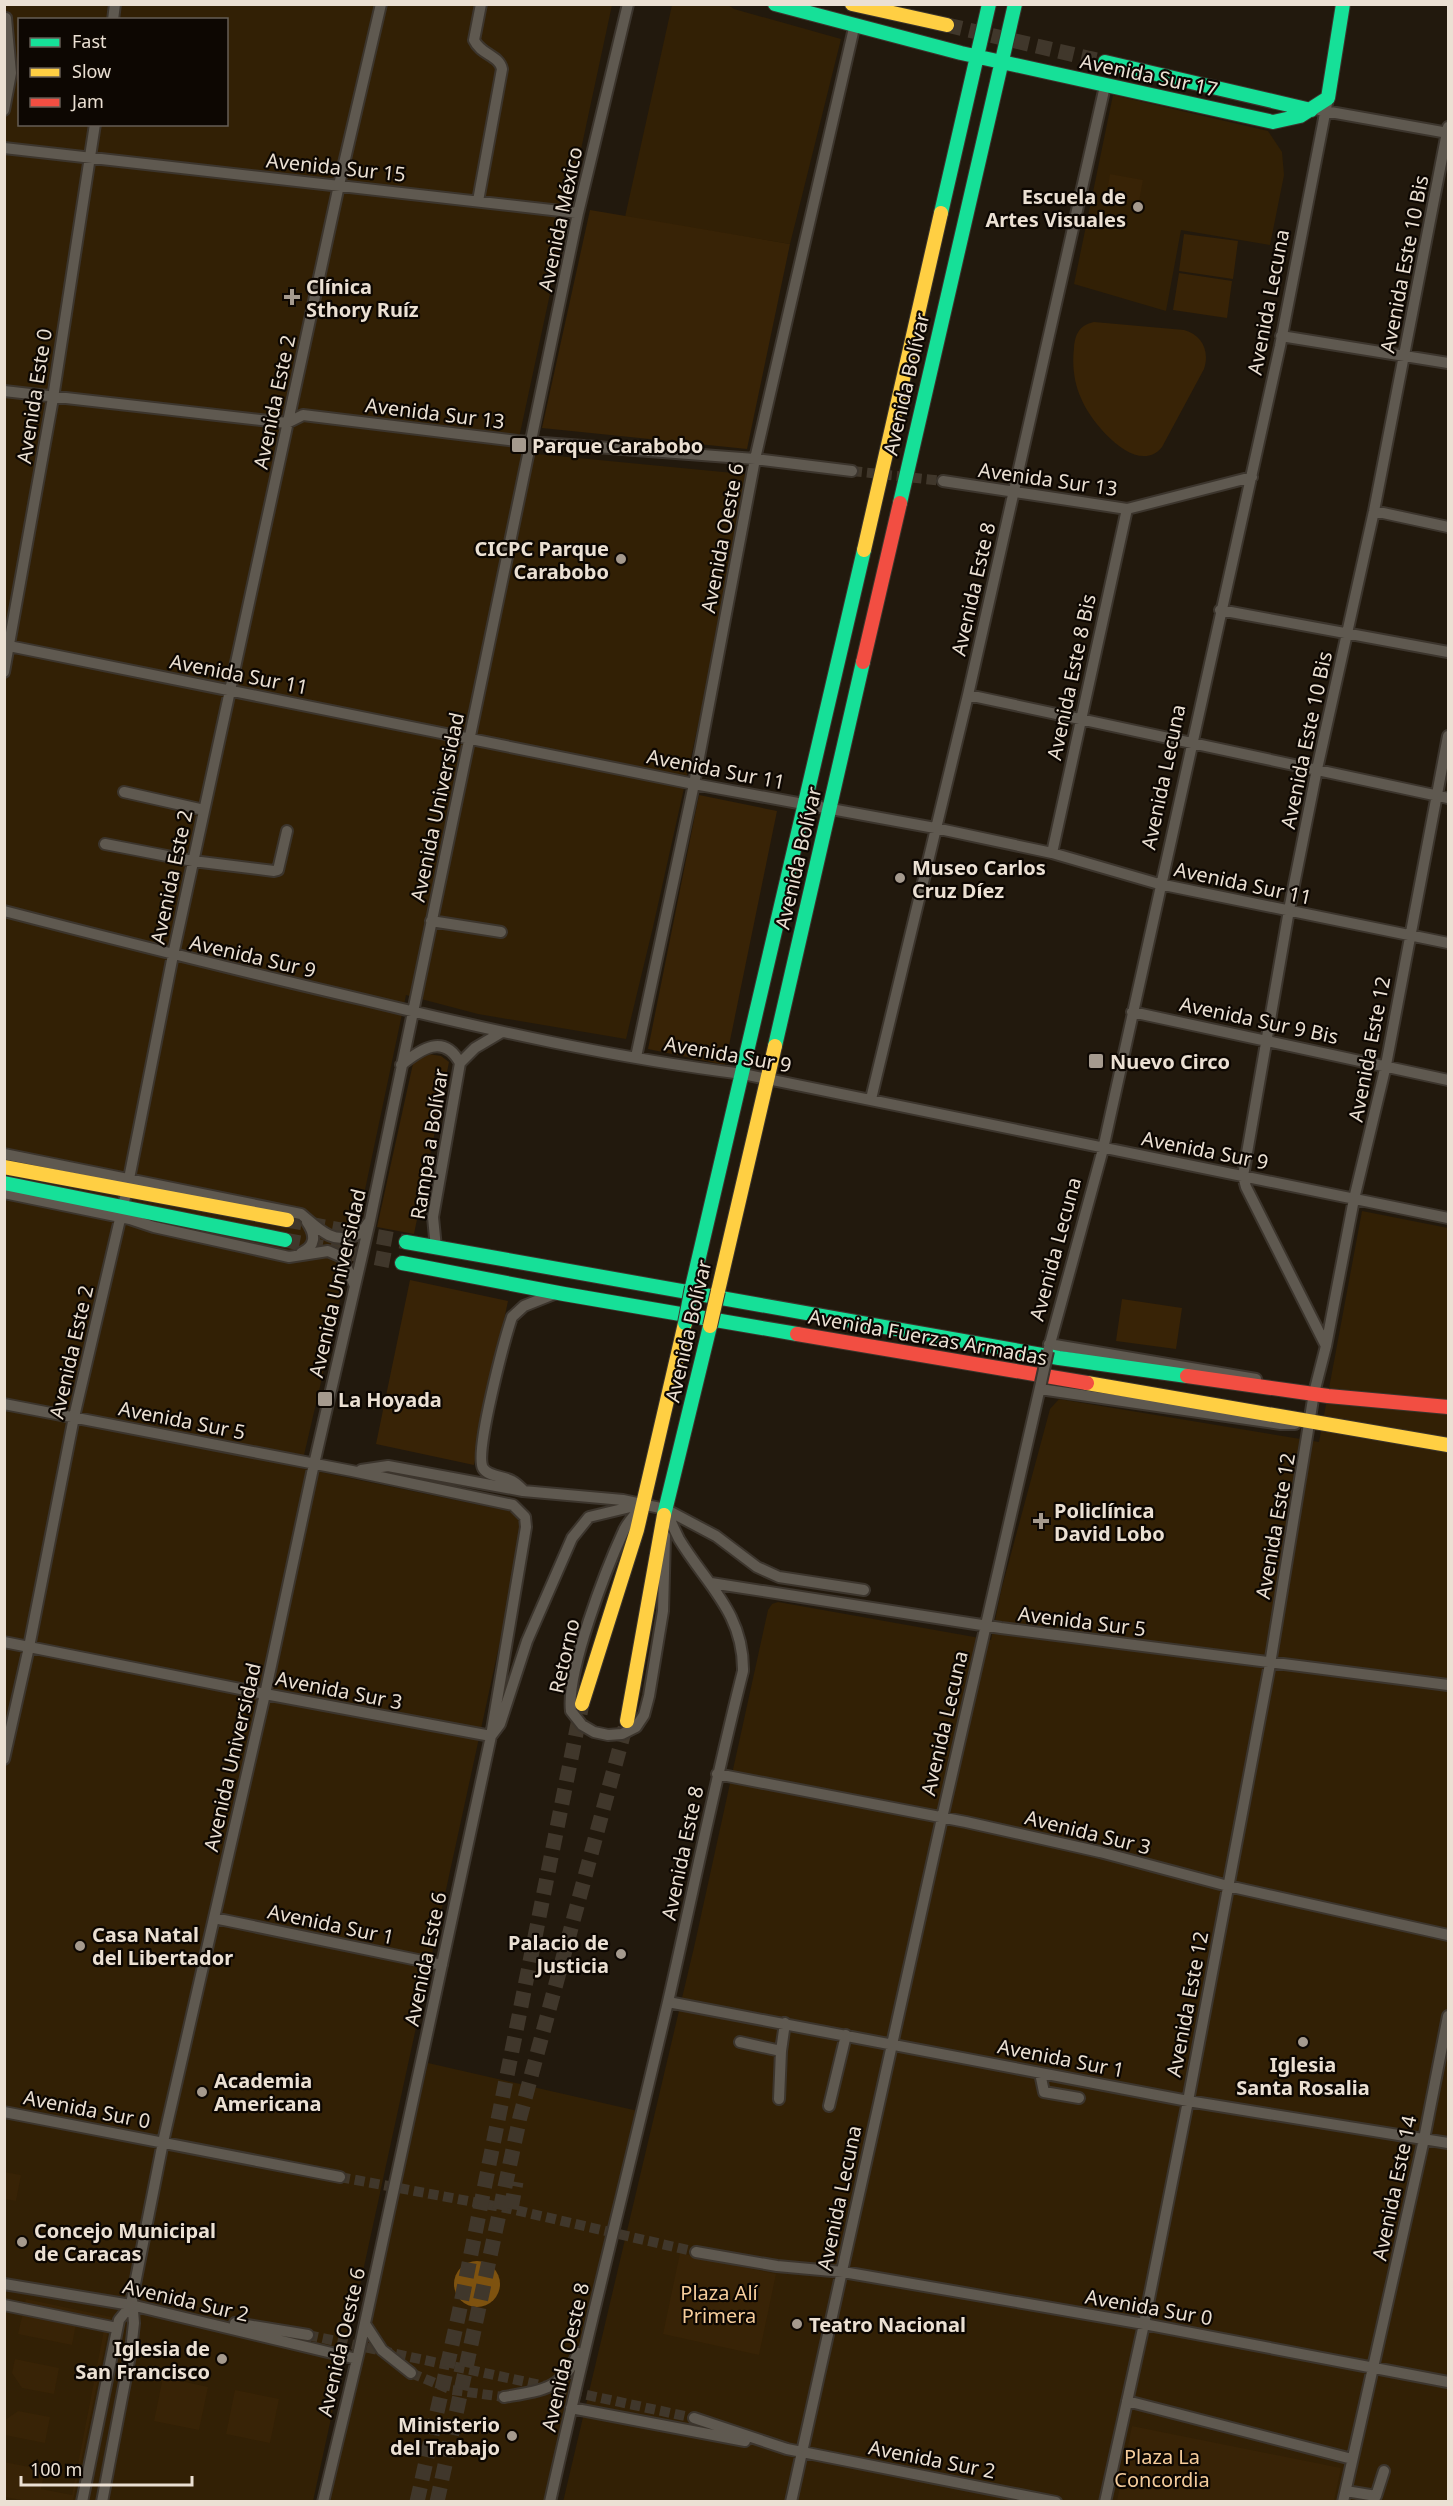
<svg xmlns="http://www.w3.org/2000/svg" width="1453" height="2506" font-family="'Noto Sans',sans-serif">
<style>
.built{fill:#322005;fill-rule:evenodd}
.green{fill:#382306}
.water{fill:#7e520f}
.lines{fill:none;stroke-linecap:round;stroke-linejoin:round}
.street-tunnel{stroke:#40372b;stroke-width:10;stroke-dasharray:10 5;stroke-linecap:butt}
.secondary-tunnel{stroke:#40372b;stroke-width:15;stroke-dasharray:15 8;stroke-linecap:butt}
.street-casing{stroke:#3c352d;stroke-width:14}
.fast-casing{stroke:#3c352d;stroke-width:16}
.slow-casing{stroke:#3c352d;stroke-width:16}
.jam-casing{stroke:#3c352d;stroke-width:16}
.street{stroke:#5f5950;stroke-width:10}
.fast{stroke:#16e098;stroke-width:14}
.slow{stroke:#ffcf43;stroke-width:14}
.jam{stroke:#f24e42;stroke-width:14}
.street-bridge-casing{stroke:#3c352d;stroke-width:14;stroke-linecap:butt}
.fast-bridge-casing{stroke:#3c352d;stroke-width:16;stroke-linecap:butt}
.slow-bridge-casing{stroke:#3c352d;stroke-width:16;stroke-linecap:butt}
.street-bridge{stroke:#5f5950;stroke-width:10}
.fast-bridge{stroke:#16e098;stroke-width:14}
.slow-bridge{stroke:#ffcf43;stroke-width:14}
.poi-dot{fill:#a59a8e;stroke:#0d0702;stroke-width:2}
.labels{text-anchor:middle;dominant-baseline:central;stroke-width:4.5;stroke-linejoin:round;paint-order:stroke}
.street-label{font-size:20px;fill:#ebe0d3;stroke:#0d0702}
.poi-label{font-size:20px;font-weight:bold;fill:#ebe0d3;stroke:#0d0702;text-anchor:start}
.park-label{font-size:20px;fill:#f5cc9b;stroke:#0d0702}
</style>
<rect width="100%" height="100%" fill="#22190d"/>
<path class="built" d="M5,5H612L516,452L754,475L653,927L626,1039L478,1014L406,995L358,1223L301,1468L514,1512L521,1524V1545L313,2501L5,2502ZM20,20H226V124H20Z
M672,5H728L734,9L841,39L790,244L625,217Z
M1113,95L1268,131L1282,152L1284,175L1270,245L1181,230L1166,311L1074,284Z
M1362,1211L1448,1228V2501L563,2502L695,1943L768,1610L772,1604L778,1602L991,1640L1001,1591L1050,1409L1059,1399L1319,1442Z
M428,2063L638,2111L546,2501L326,2502Z"/>
<path class="green" d="M1110,174L1143,180L1139,202L1106,197Z
M590,210L790,244L747,449L542,428Z
M1184,234L1238,241L1233,279L1179,271Z
M1179,273L1232,281L1227,318L1173,310Z
M1094,322L1184,330C1202,335 1210,351 1204,369L1162,447C1137,478 1090,422 1081,398C1074,383 1072,365 1074,348C1075,335 1079,325 1094,322Z
M699,795L777,811L725,1065L648,1049Z
M422,1053L441,1056L449,1062L414,1234L377,1227L414,1059Z
M410,1280L508,1301L474,1465L376,1444Z
M1122,1299L1182,1308L1176,1349L1116,1341Z
M4,2172L21,2175L16,2201L5,2199Z
M680,2253L776,2274L759,2355L663,2334Z
M26,2299L111,2317L73,2501H26L5,2497L4,2462L45,2470L41,2489L72,2495L104,2330L76,2324L72,2345L18,2334Z
M15,2359L59,2368L54,2394L22,2388L12,2373Z
M163,2377L208,2387L199,2430L154,2421Z
M235,2390L279,2399L270,2443L226,2434Z
M18,2411L50,2417L45,2443L5,2435V2420Z
M1132,2426L1341,2468L1334,2501H1117Z"/>
<path class="water" d="M454 2284a23 23 0 1 1 46 0a23 23 0 1 1-46 0Z"/>
<g class="lines">
<path class="street-tunnel" d="M852,471L943,481
M340,2177L511,2209L696,2252
M308,2335L694,2418
M411,2373L452,2390L504,2397"/>
<path class="secondary-tunnel" d="M947,25L1105,62
M287,1220L406,1242
M285,1240L402,1263
M511,2209L516,2182
M417,2502L459,2313L582,1704
M437,2502L520,2117L627,1721"/>
<g class="street-casing">
<path id="street" d="M113,20L115,4
M4,110L11,73L6,18
M1319,110L1448,133
M4,148L578,213
M478,201L502,69C499,55 481,55 474,40L481,4
M1281,336L1448,363
M4,391L287,423L303,415L517,441L755,459L852,471
M943,481L1127,509L1252,477
M1374,511L1448,527
M1220,610L1448,652
M4,645L694,784L935,828L1052,853L1159,884L1448,943
M4,672L53,398L95,124
M968,695L1448,798
M124,792L204,810
M105,844L193,861L274,871L278,870L287,831
M1052,853L1127,509
M4,911C124,942 244,972 365,1000C489,1030 615,1058 743,1074L1448,1218
M431,921L501,932
M1132,1012L1448,1080
M636,1057L694,784L755,459L854,28
M401,1065C421,1049 444,1033 460,1063
M871,1099L968,695L1105,86
M4,1154L301,1214C318,1228 331,1244 354,1236C361,1233 365,1229 368,1223
M4,1193L130,1219L154,1227L289,1257L328,1251L342,1257L355,1286
M436,1248L433,1217L460,1063L475,1048L502,1032
M301,1253C316,1246 316,1235 307,1222
M1049,1344L1256,1379
M1326,1346L1246,1187L1243,1176L1289,910L1317,769L1374,511L1448,127
M1048,1351L1103,1149L1280,346L1328,98
M1040,1389L1281,1424H1295
M4,1404L352,1471L513,1505L525,1517L526,1527L491,1736L265,1694L4,1642
M361,1470L388,1466L523,1491L623,1500L665,1509L716,1536L757,1567L779,1577L864,1590
M523,1490C520,1487 516,1483 512,1481C504,1476 488,1477 483,1468C474,1453 505,1338 512,1317L524,1306L554,1294
M640,1508C635,1515 628,1522 624,1530C606,1569 566,1672 571,1711L582,1725L594,1732L608,1735L622,1734L636,1727L644,1715L649,1696L663,1611L665,1536
M711,1583L1001,1628L1448,1685
M4,1759L29,1647L74,1417L127,1189L173,955L339,185L381,4
M717,1774L966,1822L1100,1852L1228,1886L1448,1935
M214,1918L442,1965
M668,2002L1188,2101L1448,2143
M740,2042L781,2051
M1040,2073L1044,2092L1079,2098
M779,2099L781,2051L785,2023
M829,2106L846,2035
M4,2112L340,2177
M696,2252L777,2266L843,2272L1144,2324L1448,2382
M4,2284L131,2305L357,2359
M4,2305L117,2328
M235,2323L308,2335
M365,2324L382,2350L411,2373
M504,2397C539,2391 563,2390 578,2353
M1127,2401L1352,2459
M571,2408L745,2441
M694,2418L787,2449L1056,2502
M1346,2491L1376,2496L1384,2471
M82,2502L119,2320L131,2305
M102,2502L131,2350L134,2323L132,2299L163,2142L265,1694L312,1473L369,1225L578,213L628,4
M323,2502L359,2351L491,1736L500,1724L527,1641L572,1538L589,1517L643,1504
M550,2502C587,2335 629,2169 668,2002C693,1892 715,1781 743,1671C744,1613 706,1584 679,1539C674,1529 670,1519 665,1509
M791,2502L942,1818L1041,1383
M1105,2502L1144,2324L1188,2101L1270,1664L1314,1393L1326,1346L1354,1199L1386,1065L1448,736
M1343,2502L1424,2139L1448,2016"/>
</g>
<g class="fast-casing">
<path id="fast" d="M775,4L961,53L1273,122L1300,116L1328,98L1343,4
M1105,62L1311,110
M941,213L989,4
M900,503L1015,4
M775,1046L863,662
M4,1183L285,1240
M406,1242L1059,1358L1187,1376
M402,1263L564,1294L797,1334
M692,1287L864,550
M664,1515L710,1326"/>
</g>
<g class="slow-casing">
<path id="slow" d="M852,4L947,25
M864,550L941,213
M4,1167L287,1220
M718,1291L775,1046
M1087,1383L1448,1445
M582,1704L637,1530L685,1323
M627,1721L664,1515"/>
</g>
<g class="jam-casing">
<path id="jam" d="M863,662L900,503
M797,1334L1087,1383
M1187,1376L1328,1396L1448,1407"/>
</g>
<use href="#street" class="street"/>
<use href="#fast" class="fast"/>
<use href="#slow" class="slow"/>
<use href="#jam" class="jam"/>
<g class="street-bridge-casing">
<path id="street-bridge" d="M1041,1383L1048,1351"/>
</g>
<g class="fast-bridge-casing">
<path id="fast-bridge" d="M685,1323L692,1287"/>
</g>
<g class="slow-bridge-casing">
<path id="slow-bridge" d="M710,1326L718,1291"/>
</g>
<use href="#street-bridge" class="street-bridge"/>
<use href="#fast-bridge" class="fast-bridge"/>
<use href="#slow-bridge" class="slow-bridge"/>
</g>
<g class="poi-dot">
<circle cx="1138" cy="207" r="6"/>
<path d="M289 288h6v6h6v6h-6v6h-6v-6h-6v-6h6z"/>
<rect x="511" y="437" width="16" height="16" rx="3"/>
<circle cx="621" cy="559" r="6"/>
<circle cx="900" cy="878" r="6"/>
<rect x="1088" y="1053" width="16" height="16" rx="3"/>
<rect x="317" y="1391" width="16" height="16" rx="3"/>
<path d="M1038 1512h6v6h6v6h-6v6h-6v-6h-6v-6h6z"/>
<circle cx="80" cy="1946" r="6"/>
<circle cx="621" cy="1954" r="6"/>
<circle cx="1303" cy="2042" r="6"/>
<circle cx="202" cy="2092" r="6"/>
<circle cx="22" cy="2242" r="6"/>
<circle cx="797" cy="2324" r="6"/>
<circle cx="222" cy="2359" r="6"/>
<circle cx="512" cy="2436" r="6"/>
</g>
<g class="labels">
<g class="street-label">
<text transform="translate(1149 75) rotate(12)">Avenida Sur 17</text>
<text transform="translate(336 167) rotate(6)">Avenida Sur 15</text>
<text transform="translate(560 219) rotate(-78)">Avenida México</text>
<text transform="translate(1404 264) rotate(-79)">Avenida Este 10 Bis</text>
<text transform="translate(1268 302) rotate(-79)">Avenida Lecuna</text>
<text transform="translate(906 384) rotate(-77)">Avenida Bolívar</text>
<text transform="translate(34 396) rotate(-81)">Avenida Este 0</text>
<text transform="translate(274 402) rotate(-78)">Avenida Este 2</text>
<text transform="translate(435 413) rotate(7)">Avenida Sur 13</text>
<text transform="translate(1048 479) rotate(8)">Avenida Sur 13</text>
<text transform="translate(722 538) rotate(-79)">Avenida Oeste 6</text>
<text transform="translate(973 589) rotate(-77)">Avenida Este 8</text>
<text transform="translate(239 674) rotate(11)">Avenida Sur 11</text>
<text transform="translate(1071 677) rotate(-78)">Avenida Este 8 Bis</text>
<text transform="translate(1306 740) rotate(-78)">Avenida Este 10 Bis</text>
<text transform="translate(716 769) rotate(11)">Avenida Sur 11</text>
<text transform="translate(1163 777) rotate(-78)">Avenida Lecuna</text>
<text transform="translate(437 807) rotate(-78)">Avenida Universidad</text>
<text transform="translate(798 858) rotate(-77)">Avenida Bolívar</text>
<text transform="translate(171 877) rotate(-78)">Avenida Este 2</text>
<text transform="translate(1243 883) rotate(12)">Avenida Sur 11</text>
<text transform="translate(253 956) rotate(13)">Avenida Sur 9</text>
<text transform="translate(1259 1020) rotate(12)">Avenida Sur 9 Bis</text>
<text transform="translate(1369 1049) rotate(-79)">Avenida Este 12</text>
<text transform="translate(728 1054) rotate(10)">Avenida Sur 9</text>
<text transform="translate(429 1144) rotate(-81)">Rampa a Bolívar</text>
<text transform="translate(1205 1150) rotate(11)">Avenida Sur 9</text>
<text transform="translate(1055 1249) rotate(-75)">Avenida Lecuna</text>
<text transform="translate(337 1283) rotate(-77)">Avenida Universidad</text>
<text transform="translate(688 1331) rotate(-77)">Avenida Bolívar</text>
<text transform="translate(928 1337) rotate(10)">Avenida Fuerzas Armadas</text>
<text transform="translate(71 1352) rotate(-77)">Avenida Este 2</text>
<text transform="translate(182 1420) rotate(11)">Avenida Sur 5</text>
<text transform="translate(1275 1526) rotate(-80)">Avenida Este 12</text>
<text transform="translate(1082 1621) rotate(7)">Avenida Sur 5</text>
<text transform="translate(564 1656) rotate(-77)">Retorno</text>
<text transform="translate(339 1690) rotate(11)">Avenida Sur 3</text>
<text transform="translate(944 1723) rotate(-77)">Avenida Lecuna</text>
<text transform="translate(232 1757) rotate(-77)">Avenida Universidad</text>
<text transform="translate(1088 1832) rotate(14)">Avenida Sur 3</text>
<text transform="translate(682 1853) rotate(-78)">Avenida Este 8</text>
<text transform="translate(331 1924) rotate(12)">Avenida Sur 1</text>
<text transform="translate(425 1959) rotate(-78)">Avenida Este 6</text>
<text transform="translate(1187 2004) rotate(-79)">Avenida Este 12</text>
<text transform="translate(1061 2058) rotate(11)">Avenida Sur 1</text>
<text transform="translate(87 2109) rotate(11)">Avenida Sur 0</text>
<text transform="translate(1394 2188) rotate(-78)">Avenida Este 14</text>
<text transform="translate(839 2198) rotate(-78)">Avenida Lecuna</text>
<text transform="translate(186 2300) rotate(13)">Avenida Sur 2</text>
<text transform="translate(1149 2307) rotate(10)">Avenida Sur 0</text>
<text transform="translate(341 2342) rotate(-77)">Avenida Oeste 6</text>
<text transform="translate(565 2357) rotate(-77)">Avenida Oeste 8</text>
<text transform="translate(932 2459) rotate(11)">Avenida Sur 2</text>
</g>
<g class="poi-label">
<text x="1126" y="196" text-anchor="end">Escuela de<tspan x="1126" dy="23">Artes Visuales</tspan></text>
<text x="306" y="286">Clínica<tspan x="306" dy="23">Sthory Ruíz</tspan></text>
<text x="532" y="445">Parque Carabobo</text>
<text x="609" y="548" text-anchor="end">CICPC Parque<tspan x="609" dy="23">Carabobo</tspan></text>
<text x="912" y="867">Museo Carlos<tspan x="912" dy="23">Cruz Díez</tspan></text>
<text x="1110" y="1061">Nuevo Circo</text>
<text x="338" y="1399">La Hoyada</text>
<text x="1054" y="1510">Policlínica<tspan x="1054" dy="23">David Lobo</tspan></text>
<text x="92" y="1934">Casa Natal<tspan x="92" dy="23">del Libertador</tspan></text>
<text x="609" y="1942" text-anchor="end">Palacio de<tspan x="609" dy="23">Justicia</tspan></text>
<text x="1303" y="2064" text-anchor="middle">Iglesia<tspan x="1303" dy="23">Santa Rosalia</tspan></text>
<text x="214" y="2080">Academia<tspan x="214" dy="23">Americana</tspan></text>
<text x="34" y="2230">Concejo Municipal<tspan x="34" dy="23">de Caracas</tspan></text>
<text x="809" y="2324">Teatro Nacional</text>
<text x="210" y="2348" text-anchor="end">Iglesia de<tspan x="210" dy="23">San Francisco</tspan></text>
<text x="500" y="2424" text-anchor="end">Ministerio<tspan x="500" dy="23">del Trabajo</tspan></text>
</g>
<g class="park-label">
<text x="719" y="2292">Plaza Alí<tspan x="719" dy="23">Primera</tspan></text>
<text x="1162" y="2456">Plaza La<tspan x="1162" dy="23">Concordia</tspan></text>
</g>
</g>
<rect width="1453" height="2506" fill="none" stroke="#ebe0d3" stroke-width="12"/>
<rect x="18" y="18" width="210" height="108" fill="#0d0702" stroke="#665e56" stroke-width="1.5"/>
<rect x="30" y="38" width="30" height="9" fill="#16e098" stroke="#665e56" stroke-width="1.5"/>
<text x="72" y="48" font-size="18" fill="#ebe0d3">Fast</text>
<rect x="30" y="68" width="30" height="9" fill="#ffcf43" stroke="#665e56" stroke-width="1.5"/>
<text x="72" y="78" font-size="18" fill="#ebe0d3">Slow</text>
<rect x="30" y="98" width="30" height="9" fill="#f24e42" stroke="#665e56" stroke-width="1.5"/>
<text x="72" y="108" font-size="18" fill="#ebe0d3">Jam</text>
<path d="M21 2476v9h171v-9" fill="none" stroke="#ebe0d3" stroke-width="3"/>
<text x="30" y="2476" font-size="18" fill="#ebe0d3" stroke="#0d0702" stroke-width="4.5" paint-order="stroke">100 m</text>
</svg>
